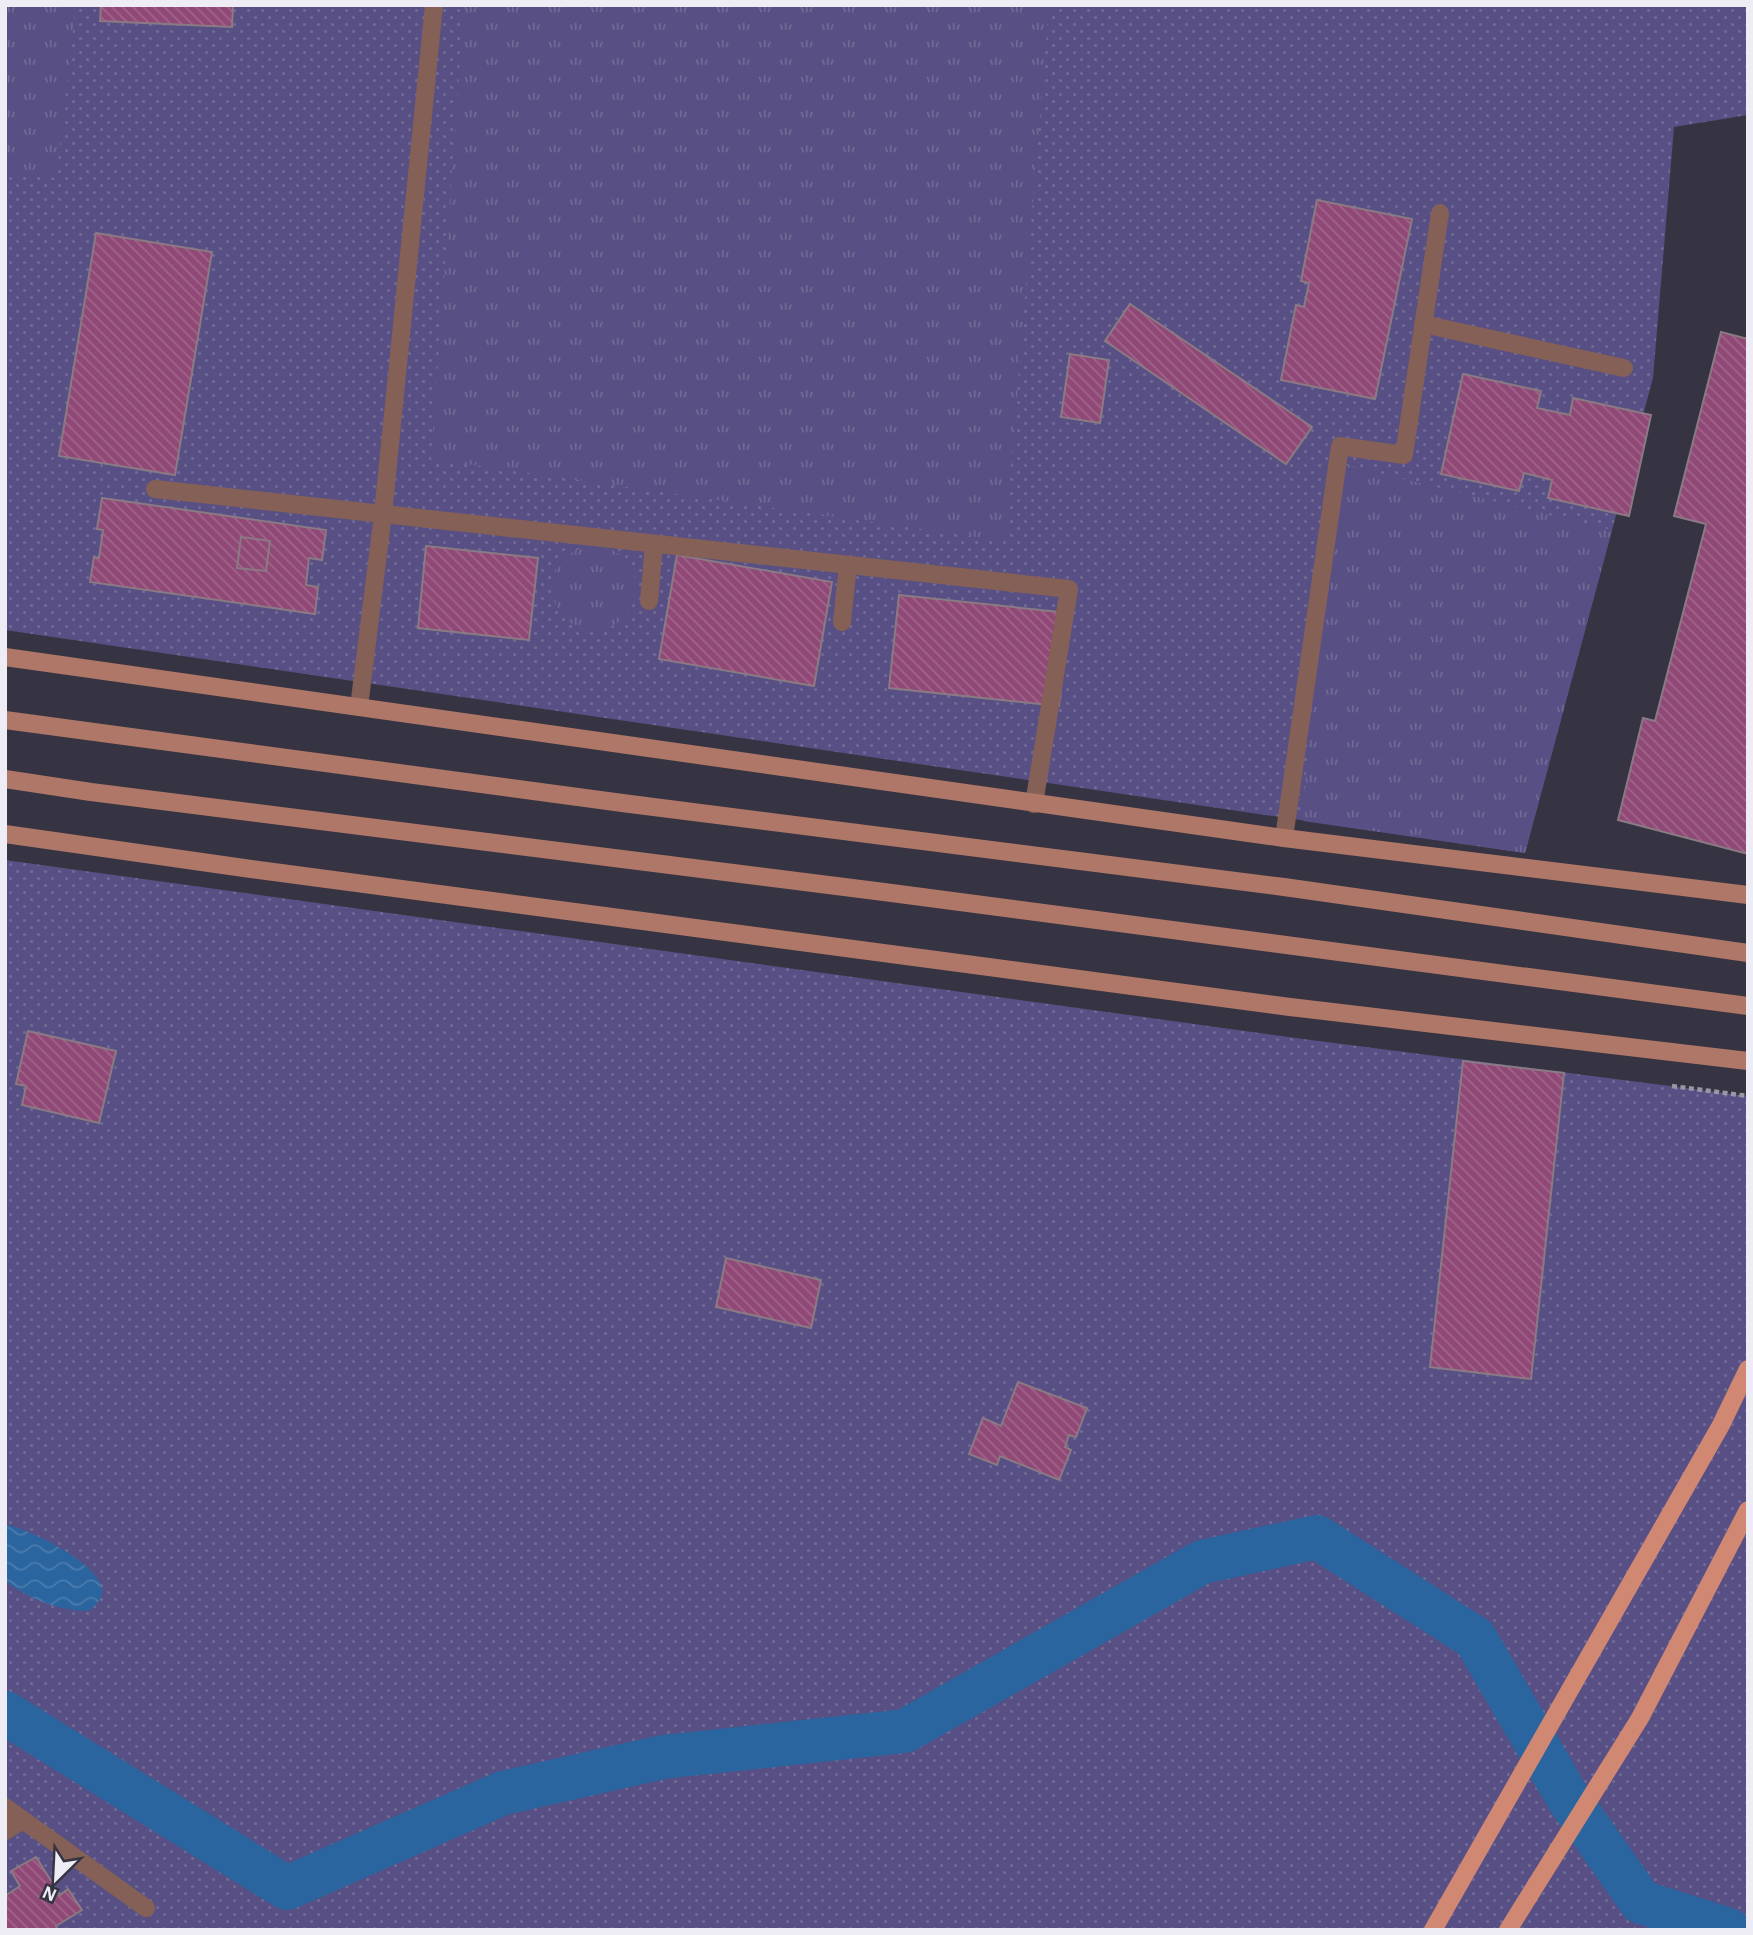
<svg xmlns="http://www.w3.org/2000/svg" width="1753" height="1935" font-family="'Alegreya Sans',sans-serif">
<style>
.grass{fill:url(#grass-dots)}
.park{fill:url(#park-tufts)}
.water{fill:url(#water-waves)}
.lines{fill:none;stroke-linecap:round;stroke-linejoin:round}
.canal{stroke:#2b659f;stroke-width:44}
.building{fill:url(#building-back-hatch);stroke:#8a7a83;stroke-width:2}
.path{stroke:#9897a2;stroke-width:4.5;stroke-dasharray:5 3.5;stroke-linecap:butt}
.minor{stroke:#846056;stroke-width:18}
.secondary{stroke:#af7767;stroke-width:18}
.primary{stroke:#d08873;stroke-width:18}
</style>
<defs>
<pattern id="grass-dots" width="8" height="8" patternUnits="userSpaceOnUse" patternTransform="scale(1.75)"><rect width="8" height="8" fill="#585084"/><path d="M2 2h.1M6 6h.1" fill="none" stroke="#706a96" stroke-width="1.8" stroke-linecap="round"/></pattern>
<pattern id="park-tufts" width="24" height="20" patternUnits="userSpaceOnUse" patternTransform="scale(1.75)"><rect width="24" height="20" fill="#585084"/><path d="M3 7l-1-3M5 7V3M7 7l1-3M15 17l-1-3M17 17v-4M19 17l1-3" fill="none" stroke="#706a96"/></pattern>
<pattern id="water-waves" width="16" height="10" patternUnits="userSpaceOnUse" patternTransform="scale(1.75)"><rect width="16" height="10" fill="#2b659f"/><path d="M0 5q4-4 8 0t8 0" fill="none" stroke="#4a7bad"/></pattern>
<pattern id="building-back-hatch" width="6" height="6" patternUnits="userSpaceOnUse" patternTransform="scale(1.75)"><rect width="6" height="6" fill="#904976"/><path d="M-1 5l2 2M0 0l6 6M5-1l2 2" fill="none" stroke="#a0648a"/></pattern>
</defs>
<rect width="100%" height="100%" fill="#363442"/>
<path class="grass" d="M5,5H1748V115L1674,127L1653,378L1525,853L5,630Z
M5,860L1303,1039L1748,1096V1930H5Z"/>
<path class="park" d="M5,5H76L56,178L6,172L5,175Z
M464,5H1049L1005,541L431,459Z
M1326,460L1612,530L1525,853L1303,821Z
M552 588a42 42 0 1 1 84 0a42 42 0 1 1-84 0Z"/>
<path class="water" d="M5,1524C30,1530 98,1562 102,1589C104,1599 95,1605 89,1611C59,1611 29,1599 5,1581Z"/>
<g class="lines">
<path class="canal" d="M5,1713L287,1888L503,1793L663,1757L905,1731L1202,1562L1317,1537L1475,1638L1568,1798L1641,1902L1729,1930"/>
</g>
<path class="building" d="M101,5H233L232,27L100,21Z
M1317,200L1412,219L1375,399L1281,380L1296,305L1304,307L1309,283L1301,281Z
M96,233L212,252L175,475L59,456Z
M1130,304L1312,427L1286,464L1105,341Z
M1721,332L1748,339V854L1618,820L1643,718L1655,721L1706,524L1674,516Z
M1070,354L1109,360L1100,423L1061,417Z
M1463,374L1541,391L1537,408L1570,415L1573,398L1651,415L1629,516L1548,498L1552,480L1524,473L1519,491L1441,474Z
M102,498L326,530L322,560L309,558L306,585L318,587L315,614L90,582L94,557L99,558L103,530L97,529Z
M241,537L270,541L266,571L237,568Z
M426,546L538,558L529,640L418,628Z
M677,555L832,582L814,686L659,659Z
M899,595L1069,613L1059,706L889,688Z
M28,1031L116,1051L99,1123L22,1105L26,1086L16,1084Z
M1463,1061L1564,1073L1531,1379L1430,1367Z
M726,1258L821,1280L811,1328L716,1307Z
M1018,1382L1087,1408L1076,1437L1069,1435L1065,1447L1071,1450L1059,1480L1000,1456L997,1465L969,1454L983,1418L1001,1426Z
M36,1857L60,1895L68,1889L82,1910L56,1926L58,1930H5V1896L20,1886L11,1871Z"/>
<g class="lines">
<path class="path" d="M1672,1086L1748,1096"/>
<path class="minor" d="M1423,324L1624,368
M155,489L1069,589L1034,804
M649,601L654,544
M842,622L848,565
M359,707L383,514L434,5
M1284,838L1340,446L1404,455L1440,213
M5,1807L146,1908
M5,1831L23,1820"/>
<path class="secondary" d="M5,657L1284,838L1748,895
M5,720L630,804L1284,887L1748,953
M5,779L91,792L884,892L1748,1006
M5,834L251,869L1290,1007L1748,1061"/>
<path class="primary" d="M1433,1930L1721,1425L1748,1369
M1508,1930L1640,1718L1748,1510"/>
</g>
<rect width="1753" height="1935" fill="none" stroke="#eeedf6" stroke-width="14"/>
<g transform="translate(56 1879) rotate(204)" stroke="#363442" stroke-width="5" paint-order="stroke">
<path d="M0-5L12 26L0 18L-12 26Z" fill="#eeedf6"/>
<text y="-10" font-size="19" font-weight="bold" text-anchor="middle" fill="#eeedf6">N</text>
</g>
</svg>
